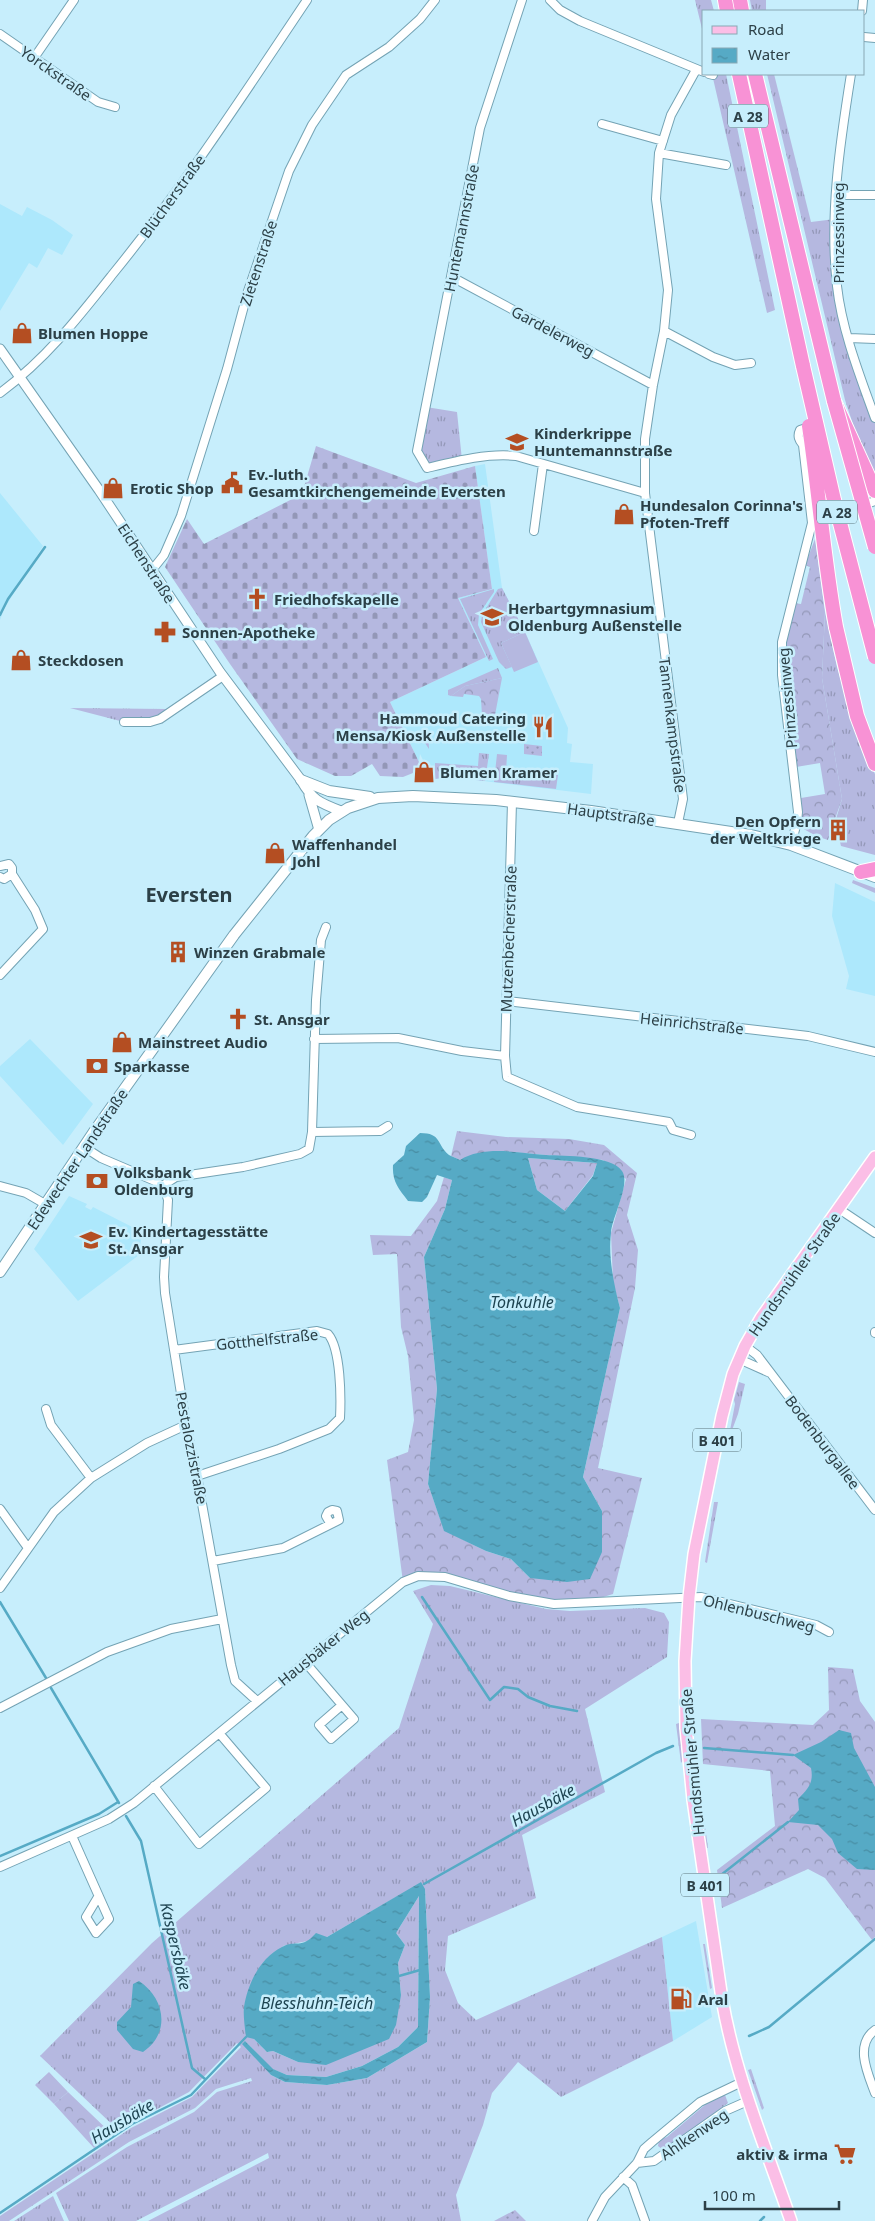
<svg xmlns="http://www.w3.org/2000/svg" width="875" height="2221" font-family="'Noto Sans',sans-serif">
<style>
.built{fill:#ade8fc}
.grass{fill:url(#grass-tufts);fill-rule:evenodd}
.forest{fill:url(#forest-crowns)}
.cemetery{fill:url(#cemetery-stones)}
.garden{fill:url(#garden-dots)}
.pitch{fill:#b5b8e0}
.water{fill:url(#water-ripples);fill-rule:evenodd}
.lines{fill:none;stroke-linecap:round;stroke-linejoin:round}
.stream{stroke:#56aac5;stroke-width:2.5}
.minor-casing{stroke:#74a3b4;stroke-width:10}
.tertiary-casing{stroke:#74a3b4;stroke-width:11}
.secondary-casing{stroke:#74a3b4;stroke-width:12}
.primary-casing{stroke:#fff;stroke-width:14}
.motorway-casing{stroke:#fff;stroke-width:16}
.minor{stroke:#fff;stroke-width:8}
.tertiary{stroke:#fff;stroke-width:9}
.secondary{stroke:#fff;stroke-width:10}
.primary{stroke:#fbbee6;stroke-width:11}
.motorway{stroke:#f892d5;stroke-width:14}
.motorway-bridge-casing{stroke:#fff;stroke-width:16;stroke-linecap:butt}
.motorway-bridge{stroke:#f892d5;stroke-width:14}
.labels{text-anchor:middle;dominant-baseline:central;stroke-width:5;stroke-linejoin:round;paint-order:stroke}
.shield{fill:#c7eefc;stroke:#5a747d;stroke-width:1}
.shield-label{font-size:14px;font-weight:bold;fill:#2c4047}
.street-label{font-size:15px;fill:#2c4047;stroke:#c7eefc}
.poi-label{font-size:15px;font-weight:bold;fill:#2c4047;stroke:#c7eefc;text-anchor:start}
.water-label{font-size:16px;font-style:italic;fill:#1d4350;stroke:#c7eefc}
.district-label{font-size:20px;font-weight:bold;fill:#2c4047;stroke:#c7eefc}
</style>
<defs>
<pattern id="grass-tufts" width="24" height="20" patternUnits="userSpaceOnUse" patternTransform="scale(1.25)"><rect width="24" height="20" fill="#b5b8e0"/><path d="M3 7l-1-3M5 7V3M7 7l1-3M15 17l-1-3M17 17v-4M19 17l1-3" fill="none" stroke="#9397b7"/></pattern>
<pattern id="forest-crowns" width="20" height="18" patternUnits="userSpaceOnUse" patternTransform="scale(1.25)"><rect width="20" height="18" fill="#b5b8e0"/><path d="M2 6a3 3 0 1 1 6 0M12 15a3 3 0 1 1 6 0" fill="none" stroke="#9397b7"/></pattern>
<pattern id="cemetery-stones" width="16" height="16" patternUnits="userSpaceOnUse" patternTransform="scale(1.25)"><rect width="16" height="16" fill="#b5b8e0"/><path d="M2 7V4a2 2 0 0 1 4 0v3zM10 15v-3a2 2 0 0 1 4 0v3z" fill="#9397b7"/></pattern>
<pattern id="garden-dots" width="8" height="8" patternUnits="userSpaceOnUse" patternTransform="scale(1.25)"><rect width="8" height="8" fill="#b5b8e0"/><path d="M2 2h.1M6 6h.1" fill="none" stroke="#9397b7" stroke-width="1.8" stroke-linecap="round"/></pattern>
<pattern id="water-ripples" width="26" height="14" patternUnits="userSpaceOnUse" patternTransform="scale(1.25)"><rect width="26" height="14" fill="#56aac5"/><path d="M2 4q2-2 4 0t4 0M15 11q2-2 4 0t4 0" fill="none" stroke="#478ca2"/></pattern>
</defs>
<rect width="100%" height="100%" fill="#c7eefc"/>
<path class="built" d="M0,204L22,216L27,207L52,220L73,235L62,255L48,248L37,268L29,263L0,311Z
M485,464L502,588L525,632L568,728L567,743L572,744L570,762L593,764L591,794L459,778L448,777L431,780V773L429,772L420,754L419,762L390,702L486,657L458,598L492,589L475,466Z
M0,493L43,546L4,609L0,620Z
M835,883L875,902V996L846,989L849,976L832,916Z
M30,1039L93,1104L63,1145L0,1076V1066Z
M69,1196L87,1204L85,1207L91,1210L93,1207L142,1232L139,1255L78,1301L34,1249Z
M696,1921L712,2017L673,2041L662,1937Z"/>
<path class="grass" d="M695,0H711L714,11H704V37Z
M750,0H766V11H752Z
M712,74H726L775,310L767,313Z
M767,74H774L811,222L835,219L837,287L875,418V491L845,400Z
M426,407L457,412L462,460L427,468C415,449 422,428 426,407Z
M502,588L525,632L501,643L512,667L506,669L499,662L481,622L482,615L498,589Z
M494,589V592L479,614L478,625L493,659L489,661L460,599Z
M825,612L837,667L851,714L861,746L875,774V855L841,846L839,838L844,834C847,826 843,822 836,819L842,799L822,678Z
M498,668L502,678L465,686L451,696L448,695V690Z
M220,672L223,676L160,719L124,722L70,708L167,709Z
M422,730L428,731L429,749L425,743Z
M479,753L489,754L485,781L448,777L435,779V763L478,766Z
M497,754L507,755L506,771L558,775L556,789L494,782Z
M853,880L875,888V893L852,883Z
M739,1382L745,1384L738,1414L728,1441L735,1404L734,1400Z
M714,1502H718L707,1563L705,1562Z
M431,1585L450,1586L546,1609L570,1611L645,1608L664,1613L669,1622L667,1657L585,1709L605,1792L522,1835L536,1898L448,1936L445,1970L458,2003L476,2020L662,1937L673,2041L561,2097L518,2062L492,2093L483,2125L456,2195L461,2221H148L269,2158L268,2153L136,2221H69L56,2193L127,2147L194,2112L217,2092L252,2081L251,2078L216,2089L195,2108L129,2142L9,2221H0V2216L131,2128L192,2097L241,2047L237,2043L189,2092L118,2130L40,2056L152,1943L399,1728L433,1624L413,1591ZM425,1889L430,1997L427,2042L367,2078L327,2085L285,2082L271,2075L245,2041L272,2069L287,2075L326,2077L362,2066L398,2047L418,2027L419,1896L396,1933L405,1945L398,1963L401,1995L298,2062L273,2051L267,2052L254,2039L283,1946L327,1937L396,1897Z
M679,1723L684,1759L681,1763L676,1724Z
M701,1796L708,1848L705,1847L699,1799Z
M703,1944H705L712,1988L710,1989Z
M751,2069L764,2108L762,2110L748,2070Z
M49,2072L68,2092L54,2104L35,2085Z
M725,2095L728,2103L667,2148L663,2150L658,2146L659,2140L667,2137L706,2104V2102Z
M53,2196L64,2221H14Z"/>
<path class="forest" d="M815,539L825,612L822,678L842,799L835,819L839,821L833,838L829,837L828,840L816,836L802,828L801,798L825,794L820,763L796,767L783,661L784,642L794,603L801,604L810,567L805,565Z
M502,678L495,715L490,720L482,716L481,699L479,696L464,694L463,697L451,696L465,686Z
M457,1131L506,1137L569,1139L604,1145L637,1173L627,1215L638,1250L635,1288L598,1468L642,1478L613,1594L584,1603L554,1604L431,1575L403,1582L387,1460L408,1452L414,1420L408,1356L401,1327L397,1254L373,1255L370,1235L411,1236L437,1201L444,1177L452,1180L445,1209L424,1257L437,1389L428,1484L444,1530L486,1551L511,1559L530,1578L602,1511L583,1477L620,1308L613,1282L611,1233L626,1179L603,1160L498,1151L460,1160L451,1156Z
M528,1158L597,1163L593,1175L565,1211L537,1190Z
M828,1667L853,1669L860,1701L875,1722V1937L872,1940L825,1878L808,1869L722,1908L717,1870L775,1826L770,1771L703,1764L701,1719L813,1725L829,1710Z
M68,2092L113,2135L94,2148L54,2104Z"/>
<path class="cemetery" d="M316,446L416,483L475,466L492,589L458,598L486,657L390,702L419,762L418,771L403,777L380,776L372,764L351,776H335L297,759L230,664L165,567L187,519L204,544L302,494Z"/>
<path class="garden" d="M524,744L542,746V756L524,754Z
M515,2210L526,2221H494Z"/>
<path class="pitch" d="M525,632L538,662L514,672L501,643Z"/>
<path class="water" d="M420,1133C442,1133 436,1144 449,1155C452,1157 457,1158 460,1160C484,1145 519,1153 546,1155C564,1156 612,1155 622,1171C631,1184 612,1217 611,1233C608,1257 614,1285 620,1308L583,1477L602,1511V1552L590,1579L567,1582L530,1578L511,1559L486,1551L444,1531L428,1484L437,1389L424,1257L445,1209L452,1180L437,1175L427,1197L422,1202L408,1201C398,1188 392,1181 393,1165L404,1155L406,1146ZM528,1158L597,1163L593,1176L565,1211L537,1190Z
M839,1730L851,1733L854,1748L875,1787V1870L857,1869L838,1853L832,1839L818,1825L788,1822L799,1810L798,1799C808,1789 814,1783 811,1768L793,1755L821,1742Z
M421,1882L425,1889L430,1997L427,2042L367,2078L327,2085L285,2082L271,2075L242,2044L245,2041L273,2069L287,2075L326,2077L362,2066L398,2047L418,2027L419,1896L396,1933L405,1945L398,1963L401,1995L396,2025L389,2039L326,2065L298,2062L273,2051L267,2052L254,2039L246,2037C245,2028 243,2016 244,2007C248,1983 260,1958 282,1947C296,1939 301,1950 316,1933L327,1937Z
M139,1981C165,1998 171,2033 143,2052L133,2049L117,2030V2022L131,2007L133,1984Z"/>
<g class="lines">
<path class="stream" d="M0,615L8,599L45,547
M422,1597L490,1700L504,1687L518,1689L528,1697L550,1706L577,1711
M0,1602L46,1678
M51,1688L119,1803
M704,1748L793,1755
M126,1816L141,1841L192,2068L205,2079
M0,1856L99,1814L118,1802
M721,1875L788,1822
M424,1884L656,1753L673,1746
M399,1976L420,1970
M749,2036L769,2027L875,1939
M0,2213L132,2124L191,2095L246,2037
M760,2221L764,2217"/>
<g class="minor-casing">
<path id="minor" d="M522,0L480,128L417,451L427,468C456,461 487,453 516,456L645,493
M550,0L560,10L580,21L704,72
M862,11L863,0
M0,34L98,102L115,107
M864,37L875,38
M34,58L74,0
M709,74L713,75
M851,74C840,143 829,215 837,286C842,331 860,376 875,418
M602,124L663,141
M659,153L726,165
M836,195H875
M452,277L653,385
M664,331L713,357L735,365L751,363
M849,338L875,339
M0,393C45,360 78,318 112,275C183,188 244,94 307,0
M818,521L875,501
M534,531L543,464
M152,570L164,555L181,516L227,369L248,291L289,171L312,125L346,75L389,47L420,19L435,0
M124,722H150L160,719L223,676
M512,802L505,1056L507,1077L577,1107L669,1122L673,1130L691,1135
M678,823L683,799L645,493V439L653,385L664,331L668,290L656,199L659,153L671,115L696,70
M791,845L797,822L798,812L782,675V642L812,523L803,445L811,434L806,428L800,430C797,436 799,440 803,445
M0,866L9,864L12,868V874L35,910L43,929L0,975
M0,877L4,879L12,874
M507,1001L808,1036L875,1052
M314,1039L398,1038L462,1051L505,1056
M312,1132L380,1131L388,1126
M84,1147L101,1158L155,1181C163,1186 166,1191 168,1200L164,1277L165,1293L186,1425L197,1476L231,1665L235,1681L257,1701
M0,1186L26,1193L45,1204
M162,1186L176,1177L243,1167L300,1154L309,1149L312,1132L316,1000L321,940L326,927
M839,1209L875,1233
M875,1332V1333
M745,1346L757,1355L875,1510
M174,1350L317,1331L328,1334C341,1349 341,1398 340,1418L329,1429L279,1449L197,1476
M739,1359L768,1372
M46,1409L51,1425L91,1478
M0,1509L28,1548
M213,1561L283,1548L339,1520L337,1511L332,1510L328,1512L326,1516L330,1523
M0,1588L54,1512L91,1478L147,1443L186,1425
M305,1662L354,1719L331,1739L319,1725L342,1705
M0,1708L107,1652L171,1629L222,1619
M154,1786L199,1844L266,1788L219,1733
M72,1836L109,1919L96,1933L86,1917L98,1897
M0,1867L109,1819L134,1803L403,1582L418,1576L445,1577L509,1596L554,1604L701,1597L816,1625L829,1632
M875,2030C854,2045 868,2074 875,2093
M637,2163L654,2161L725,2111L750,2100
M623,2177L632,2185L645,2221
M592,2221L605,2197L637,2163L644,2149L652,2142L700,2102L744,2081"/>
</g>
<g class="tertiary-casing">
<path id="tertiary" d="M0,349L99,490L220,672L301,780C312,800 320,803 341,811
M309,795L319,830"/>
</g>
<g class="secondary-casing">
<path id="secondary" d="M301,780L329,791L370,797
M0,1272L93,1133L234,935L313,836L329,820L348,808L378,798L413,796L496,800L591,811L751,835L791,845L875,877"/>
</g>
<g class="primary-casing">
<path id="primary" d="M791,2221C766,2148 735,2075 722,1999L693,1800L686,1728L685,1661L689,1597L694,1554L722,1416L733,1374L745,1346L761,1318L875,1157"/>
</g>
<g class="motorway-casing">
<path id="motorway" d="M725,0L727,11
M740,0L742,11
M739,74L803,366
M755,74L834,401L875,491
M836,627L857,716L875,764
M861,872L875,869"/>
</g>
<use href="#minor" class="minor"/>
<use href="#tertiary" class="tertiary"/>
<use href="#secondary" class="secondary"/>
<use href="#primary" class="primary"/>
<use href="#motorway" class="motorway"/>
<g class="motorway-bridge-casing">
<path id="motorway-bridge" d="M803,366L834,500L875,657
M834,401L875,547
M809,426C819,493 824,561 836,627"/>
</g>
<use href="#motorway-bridge" class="motorway-bridge"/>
</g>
<defs>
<g id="shop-bare" transform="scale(1.725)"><path d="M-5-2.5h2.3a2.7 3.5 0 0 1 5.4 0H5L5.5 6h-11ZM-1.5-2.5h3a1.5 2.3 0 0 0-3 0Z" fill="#b44e22" stroke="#c7eefc" stroke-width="2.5" paint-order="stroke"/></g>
<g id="school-bare" transform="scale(1.725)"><path d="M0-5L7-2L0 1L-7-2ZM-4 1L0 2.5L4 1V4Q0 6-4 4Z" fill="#b44e22" stroke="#c7eefc" stroke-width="2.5" paint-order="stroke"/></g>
<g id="civic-bare" transform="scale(1.725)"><path d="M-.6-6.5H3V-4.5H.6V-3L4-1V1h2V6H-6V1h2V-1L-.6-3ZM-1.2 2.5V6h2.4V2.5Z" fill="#b44e22" stroke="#c7eefc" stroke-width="2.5" paint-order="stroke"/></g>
<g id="church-bare" transform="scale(1.725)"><path d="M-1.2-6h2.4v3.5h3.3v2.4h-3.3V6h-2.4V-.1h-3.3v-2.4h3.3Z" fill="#b44e22" stroke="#c7eefc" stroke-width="2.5" paint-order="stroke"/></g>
<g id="pharmacy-bare" transform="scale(1.725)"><path d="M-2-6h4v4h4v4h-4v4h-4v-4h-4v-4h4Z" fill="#b44e22" stroke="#c7eefc" stroke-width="2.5" paint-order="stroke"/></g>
<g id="restaurant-bare" transform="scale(1.725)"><path d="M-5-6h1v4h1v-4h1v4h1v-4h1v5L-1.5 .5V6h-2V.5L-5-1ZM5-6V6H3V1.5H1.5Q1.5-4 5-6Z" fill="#b44e22" stroke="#c7eefc" stroke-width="2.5" paint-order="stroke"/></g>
<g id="building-bare" transform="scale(1.725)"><path d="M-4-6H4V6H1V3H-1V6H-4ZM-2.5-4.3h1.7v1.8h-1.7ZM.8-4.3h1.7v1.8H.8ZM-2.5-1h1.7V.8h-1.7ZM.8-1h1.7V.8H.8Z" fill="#b44e22" stroke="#c7eefc" stroke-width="2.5" paint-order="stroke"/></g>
<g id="bank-bare" transform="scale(1.725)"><path d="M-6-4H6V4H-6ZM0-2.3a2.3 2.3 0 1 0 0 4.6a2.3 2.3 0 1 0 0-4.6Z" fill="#b44e22" stroke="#c7eefc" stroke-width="2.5" paint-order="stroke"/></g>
<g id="fuel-bare" transform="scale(1.725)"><path d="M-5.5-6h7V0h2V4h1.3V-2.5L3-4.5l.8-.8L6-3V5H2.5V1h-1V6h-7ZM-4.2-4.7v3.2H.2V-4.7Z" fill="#b44e22" stroke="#c7eefc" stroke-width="2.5" paint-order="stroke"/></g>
<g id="supermarket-bare" transform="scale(1.725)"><path d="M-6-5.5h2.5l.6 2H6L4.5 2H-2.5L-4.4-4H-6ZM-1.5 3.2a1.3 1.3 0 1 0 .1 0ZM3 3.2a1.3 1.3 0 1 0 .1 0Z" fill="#b44e22" stroke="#c7eefc" stroke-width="2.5" paint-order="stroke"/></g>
</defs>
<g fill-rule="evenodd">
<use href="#shop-bare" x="22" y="333"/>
<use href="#school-bare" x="517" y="442"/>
<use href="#civic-bare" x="232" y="483"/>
<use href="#shop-bare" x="113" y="488"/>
<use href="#shop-bare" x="624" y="514"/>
<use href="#church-bare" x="257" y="599"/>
<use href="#school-bare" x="492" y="617"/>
<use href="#pharmacy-bare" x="165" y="632"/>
<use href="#shop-bare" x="21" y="660"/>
<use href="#restaurant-bare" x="543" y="727"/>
<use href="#shop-bare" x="424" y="772"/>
<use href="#building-bare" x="838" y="830"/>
<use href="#shop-bare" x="275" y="853"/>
<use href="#building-bare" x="178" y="952"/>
<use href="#church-bare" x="238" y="1019"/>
<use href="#shop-bare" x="122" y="1042"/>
<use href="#bank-bare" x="97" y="1066"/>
<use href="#bank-bare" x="97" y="1181"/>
<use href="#school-bare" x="91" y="1240"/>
<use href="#fuel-bare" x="681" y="1999"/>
<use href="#supermarket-bare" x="845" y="2154"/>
</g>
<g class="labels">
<g class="shield">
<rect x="728" y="104.5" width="40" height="23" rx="4"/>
<rect x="817" y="500.5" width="40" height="23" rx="4"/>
<rect x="693" y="1428.5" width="48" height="23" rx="4"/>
<rect x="681" y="1873.5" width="48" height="23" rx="4"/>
</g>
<g class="shield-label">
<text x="748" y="116">A 28</text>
<text x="837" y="512">A 28</text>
<text x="717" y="1440">B 401</text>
<text x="705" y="1885">B 401</text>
</g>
<g class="street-label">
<text transform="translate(56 73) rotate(35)">Yorckstraße</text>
<text transform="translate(172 196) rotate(-54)">Blücherstraße</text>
<text transform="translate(461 228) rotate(-79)">Huntemannstraße</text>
<text transform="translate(838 233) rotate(-90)">Prinzessinweg</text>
<text transform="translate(258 263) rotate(-72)">Zietenstraße</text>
<text transform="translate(553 331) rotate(28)">Gardelerweg</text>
<text transform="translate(147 563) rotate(57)">Eichenstraße</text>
<text transform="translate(787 698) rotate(-95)">Prinzessinweg</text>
<text transform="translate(673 725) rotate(83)">Tannenkampstraße</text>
<text transform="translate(611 814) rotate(8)">Hauptstraße</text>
<text transform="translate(508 939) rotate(-88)">Mutzenbecherstraße</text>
<text transform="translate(692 1023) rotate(6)">Heinrichstraße</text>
<text transform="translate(77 1159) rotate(-56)">Edewechter Landstraße</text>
<text transform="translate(794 1274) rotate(-55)">Hundsmühler Straße</text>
<text transform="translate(267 1339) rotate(-6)">Gotthelfstraße</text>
<text transform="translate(823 1442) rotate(53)">Bodenburgallee</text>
<text transform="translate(192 1448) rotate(79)">Pestalozzistraße</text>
<text transform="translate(759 1613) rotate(14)">Ohlenbuschweg</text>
<text transform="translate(323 1647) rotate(-39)">Hausbäker Weg</text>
<text transform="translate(692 1762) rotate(-95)">Hundsmühler Straße</text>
<text transform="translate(694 2134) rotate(-34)">Ahlkenweg</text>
</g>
<g class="poi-label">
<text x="38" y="333">Blumen Hoppe</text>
<text x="534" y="433">Kinderkrippe<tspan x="534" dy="17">Huntemannstraße</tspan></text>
<text x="248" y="474">Ev.-luth.<tspan x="248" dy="17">Gesamtkirchengemeinde Eversten</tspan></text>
<text x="130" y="488">Erotic Shop</text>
<text x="640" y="505">Hundesalon Corinna's<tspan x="640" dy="17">Pfoten-Treff</tspan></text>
<text x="274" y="599">Friedhofskapelle</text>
<text x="508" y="608">Herbartgymnasium<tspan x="508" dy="17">Oldenburg Außenstelle</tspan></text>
<text x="182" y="632">Sonnen-Apotheke</text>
<text x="38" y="660">Steckdosen</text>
<text x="526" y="718" text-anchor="end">Hammoud Catering<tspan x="526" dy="17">Mensa/Kiosk Außenstelle</tspan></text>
<text x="440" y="772">Blumen Kramer</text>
<text x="821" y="821" text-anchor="end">Den Opfern<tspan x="821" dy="17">der Weltkriege</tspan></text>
<text x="292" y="844">Waffenhandel<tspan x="292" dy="17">Johl</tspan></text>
<text x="194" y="952">Winzen Grabmale</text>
<text x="254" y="1019">St. Ansgar</text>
<text x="138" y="1042">Mainstreet Audio</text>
<text x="114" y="1066">Sparkasse</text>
<text x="114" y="1172">Volksbank<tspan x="114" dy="17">Oldenburg</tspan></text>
<text x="108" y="1231">Ev. Kindertagesstätte<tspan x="108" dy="17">St. Ansgar</tspan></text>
<text x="698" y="1999">Aral</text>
<text x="828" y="2154" text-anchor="end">aktiv &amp; irma</text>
</g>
<g class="water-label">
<text x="522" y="1302">Tonkuhle</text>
<text transform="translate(543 1805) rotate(-29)">Hausbäke</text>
<text transform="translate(176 1946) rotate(77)">Kaspersbäke</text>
<text x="317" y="2003">Blesshuhn-Teich</text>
<text transform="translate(122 2121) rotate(-31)">Hausbäke</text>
</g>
<g class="district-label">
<text x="189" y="894">Eversten</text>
</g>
</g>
<rect x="702" y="10" width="162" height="65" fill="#c7eefc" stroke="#89a8b4"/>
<rect x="712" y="26" width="25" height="8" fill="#fbbee6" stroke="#89a8b4"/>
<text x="748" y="35" font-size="15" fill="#2c4047">Road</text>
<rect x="712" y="48" width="25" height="15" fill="url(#water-ripples)" stroke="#89a8b4"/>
<text x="748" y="60" font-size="15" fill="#2c4047">Water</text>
<path d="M705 2201v8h134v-8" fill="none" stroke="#2c4047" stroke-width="2.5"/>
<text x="712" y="2201" font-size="15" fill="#2c4047" stroke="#c7eefc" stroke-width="4" paint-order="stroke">100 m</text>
</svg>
